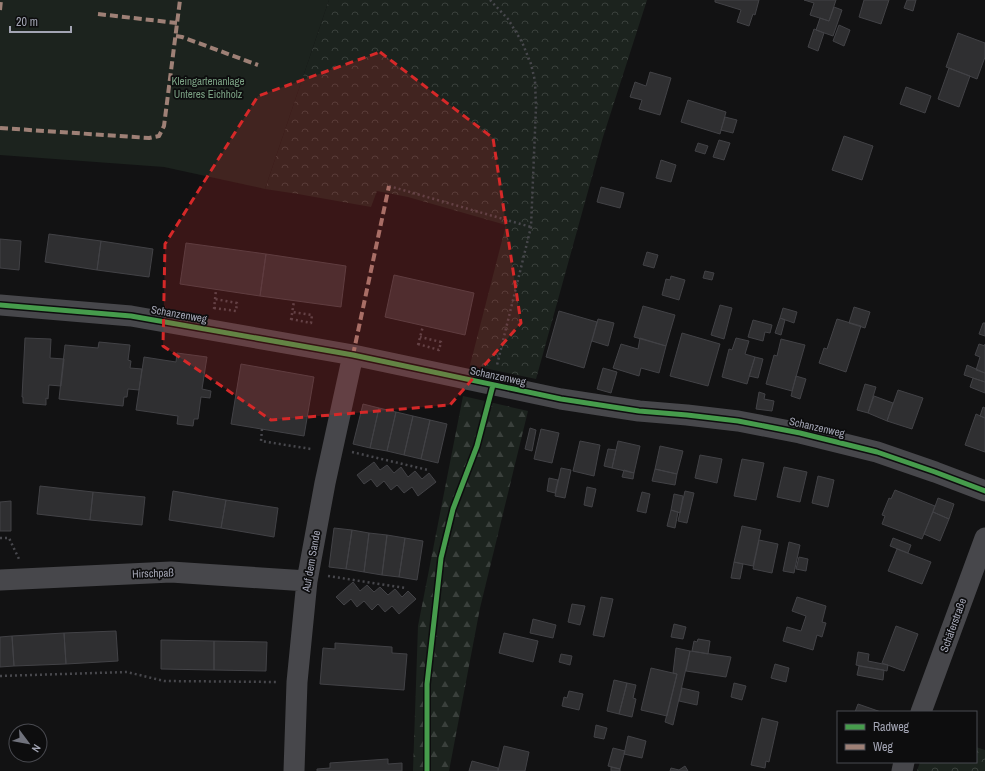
<svg xmlns="http://www.w3.org/2000/svg" width="985" height="771" font-family="'Archivo Narrow',sans-serif">
<style>
.green{fill:#1c231e}
.forest{fill:url(#forest-firs)}
.park{fill:url(#park-crowns)}
.building{fill:#2f2f31;stroke:#424246}
.lines{fill:none;stroke-linecap:round;stroke-linejoin:round}
.path{stroke:#48484d;stroke-width:2.5;stroke-dasharray:2 3;stroke-linecap:butt}
.minor{stroke:#47474b;stroke-width:21}
.quiet{stroke:#9e8076;stroke-width:4;stroke-dasharray:8 4;stroke-linecap:butt}
.cycleway-casing{stroke:#0d0d0e;stroke-width:8}
.cycleway{stroke:#469c4c;stroke-width:5}
.marked{fill:#d62828;fill-opacity:0.2;stroke:#d62828;stroke-width:3;stroke-dasharray:8 5;stroke-linejoin:round}
.labels{text-anchor:middle;dominant-baseline:central;stroke-width:3.5;stroke-linejoin:round;paint-order:stroke}
.park-label{font-size:11px;fill:#7aa083;stroke:#0d0d0e}
.street-label{font-size:11px;fill:#a3a5b4;stroke:#0d0d0e}
</style>
<defs>
<pattern id="forest-firs" width="22" height="20" patternUnits="userSpaceOnUse"><rect width="22" height="20" fill="#1c231e"/><path d="M5 1l3.5 6h-7zM16 11l3.5 6h-7z" fill="#3a403c"/></pattern>
<pattern id="park-crowns" width="20" height="18" patternUnits="userSpaceOnUse"><rect width="20" height="18" fill="#1c231e"/><path d="M2 6a3 3 0 1 1 6 0M12 15a3 3 0 1 1 6 0" fill="none" stroke="#3a403c"/></pattern>
</defs>
<rect width="100%" height="100%" fill="#121213"/>
<path class="green" d="M0,0H329L265,189L164,167L0,155Z"/>
<path class="forest" d="M463,396L528,411L480,608L449,771H413L418,626Z"/>
<path class="park" d="M329,0H647L603,137L536,379L470,365L506,225L408,197L377,191L371,207L298,194L265,189Z
M976,747L985,750V771H917L920,762H976Z"/>
<path class="building" d="M715,0H759L755,15L753,14L749,26L737,22L741,10L715,2Z
M804,0H836L829,21L810,15L814,3Z
M864,0H889L881,24L859,17Z
M907,0H916L913,11L904,8Z
M834,7L842,10L833,36L816,30L820,18L829,21Z
M839,25L850,30L844,46L833,41Z
M814,29L824,33L818,51L808,47Z
M958,33L985,43V57L977,79L946,67Z
M949,68L970,76L959,107L938,99Z
M650,72L671,78L660,115L639,109L642,100L630,97L635,82L646,86Z
M906,87L931,96L925,113L900,104Z
M688,100L726,112L720,134L681,122Z
M725,117L737,120L733,133L721,130Z
M844,136L873,146L862,180L832,170Z
M719,140L730,143L724,160L713,157Z
M698,143L708,146L705,154L695,151Z
M661,160L676,165L671,182L656,178Z
M601,187L624,193L620,208L597,202Z
M49,234L101,241L97,270L45,262Z
M0,239L21,241L19,270L0,268Z
M101,241L153,249L149,277L97,270Z
M186,243L266,254L260,296L180,284Z
M647,252L658,255L654,268L643,265Z
M266,254L346,266L341,307L260,296Z
M705,271L714,273L712,280L703,278Z
M394,275L474,293L465,335L385,317Z
M671,276L685,280L679,300L662,295L666,279L670,280Z
M720,305L732,308L724,339L711,335Z
M643,306L675,315L666,346L634,337Z
M854,307L870,312L865,328L849,323Z
M783,308L797,312L794,323L780,318Z
M559,311L597,322L584,368L546,357Z
M780,318L785,320L781,335L775,333Z
M598,319L614,323L608,346L592,341Z
M837,319L861,326L846,372L819,363L824,348L827,349Z
M753,320L772,325L770,333L765,332L763,341L748,337Z
M983,323H985V336L979,334Z
M682,333L720,344L708,386L670,376Z
M25,338L51,339L50,358L64,359L61,386L49,385L48,399L46,398V405L23,403V397H22Z
M640,338L666,346L659,373L641,368L639,376L613,368L621,344L638,349Z
M736,338L749,341L745,354L755,357L747,384L722,377L729,349L732,350Z
M781,339L805,345L792,391L766,384L774,355L777,356Z
M99,342L130,345L128,360L131,361L130,368L142,369L139,390L128,389L127,397H124L123,406L59,399L65,345L98,348Z
M979,344L985,346V344V373L976,370L980,357L975,355Z
M177,353L207,357L202,389L211,391L210,398L201,397L198,419H194L193,426L177,424L178,416L136,410L144,357L176,362Z
M755,357L763,359L758,378L749,376Z
M241,364L314,377L304,436L231,424Z
M967,365L985,373V382L964,375Z
M603,368L617,372L611,393L597,389Z
M796,376L806,379L800,399L791,396Z
M973,378L985,382V393L970,387Z
M865,384L876,387L868,413L857,410Z
M898,390L923,398L912,429L887,421Z
M759,392L765,394L764,399L774,401L772,411L756,409Z
M874,396L893,403L887,421L868,413Z
M363,404L379,408L370,448L353,444Z
M983,407L985,408V418L980,416Z
M379,408L396,412L387,451L370,448Z
M396,412L413,416L404,455L387,451Z
M976,414L985,418V452L965,445Z
M413,416L430,420L421,459L404,455Z
M430,420L447,424L438,463L421,459Z
M530,428L536,430L532,451L525,449Z
M541,429L559,433L552,463L534,459Z
M580,441L600,445L594,476L573,471Z
M618,441L640,446L634,473L612,468Z
M660,446L683,451L677,474L655,469Z
M608,449L616,450L612,468L604,466Z
M700,455L722,459L717,483L695,478Z
M742,459L764,463L756,500L734,496Z
M374,462L380,470L387,465L394,473L401,467L408,477L415,471L422,479L429,473L436,482L418,496L412,487L404,493L397,485L391,490L384,481L377,487L371,479L364,484L357,475Z
M784,467L807,472L800,502L777,497Z
M561,468L571,470L565,498L555,496Z
M655,469L677,474L675,485L652,481Z
M624,470L634,473L633,479L622,477Z
M818,476L834,480L828,507L812,503Z
M549,478L558,480L555,493L547,491Z
M40,486L93,492L90,520L37,514Z
M587,487L596,489L592,507L584,505Z
M895,490L935,506L922,539L882,524L885,516L882,515L889,498L891,499Z
M173,491L226,500L221,528L169,520Z
M685,491L694,493L687,523L678,521Z
M93,492L145,497L142,525L90,520Z
M642,492L650,494L646,513L637,511Z
M674,494L683,496L680,513L671,510Z
M938,498L954,504L949,519L933,512Z
M226,500L278,508L274,537L221,528Z
M11,501V531H0V502Z
M671,510L678,512L675,528L667,526Z
M933,512L949,519L940,541L924,534Z
M742,526L761,530L753,566L734,562Z
M334,528L352,530L346,569L329,567Z
M352,530L369,533L364,572L346,569Z
M369,533L387,535L382,575L364,572Z
M387,535L405,538L399,577L382,575Z
M405,538L423,541L417,580L399,577Z
M893,538L911,545L908,553L890,546Z
M759,540L778,544L772,573L753,569Z
M789,542L800,545L794,573L783,571Z
M897,549L931,562L922,584L888,571Z
M799,557L808,559L806,571L796,569Z
M734,562L743,564L740,579L731,578Z
M353,582L360,591L367,585L374,592L380,587L388,595L395,589L402,597L408,591L416,599L399,614L392,606L385,612L378,604L372,610L364,601L357,607L351,599L344,605L336,597Z
M601,597L613,599L604,637L593,635Z
M797,597L826,606L822,622L826,623L822,637L817,635L813,650L783,641L787,627L801,631L806,616L792,611Z
M572,604L585,606L580,625L568,622Z
M533,619L556,625L553,638L530,633Z
M674,624L686,627L683,639L671,637Z
M896,626L918,634L904,671L882,663Z
M116,631L118,661L66,664L64,633Z
M64,633L66,664L14,666L12,636Z
M504,633L538,641L533,662L499,653Z
M12,636L14,666L0,667V637Z
M698,639L710,641L708,654L692,651L694,641L697,642Z
M161,640L214,641V670L161,669Z
M214,641L267,642L266,671L214,670Z
M335,643L392,647V653L407,654L404,690L320,684L323,648L335,649Z
M676,648L690,651L673,725L665,722L677,674L673,673Z
M690,651L731,657L726,677L686,671Z
M858,652L869,654L868,661L888,665L887,671L856,665Z
M561,654L572,656L570,665L559,662Z
M775,664L789,668L786,682L771,678Z
M859,666L884,670L883,680L857,675Z
M651,668L677,674L667,716L641,710Z
M614,680L627,683L619,714L607,711Z
M627,683L636,685L633,698L636,699L632,717L619,714Z
M734,683L746,686L742,700L731,697Z
M682,688L699,692L697,705L679,701Z
M569,691L583,694L579,710L562,706L564,697L567,698Z
M858,704L881,712H855Z
M762,718L778,722L769,762L766,761L765,768L751,765Z
M596,725L607,728L604,739L594,737Z
M628,736L646,741L642,758L624,754Z
M504,746L529,752L525,771H498Z
M613,748L625,751L620,769L608,766Z
M388,759V764L402,763V771H317V769L330,768V763Z
M472,761L498,768V771H469Z
M685,766L688,771H670L671,768L679,770Z
M611,767L620,769V771H611Z"/>
<g class="lines">
<path class="path" d="M490,0L508,19L522,42L531,64L535,81L536,107L531,227L497,365
M389,186L531,227
M214,308L236,311L237,303L215,299
M214,309L216,290
M291,319L311,323L312,315L292,312
M291,320L294,301
M418,344L439,350L441,342L420,337
M418,345L423,326
M262,429L261,441L311,449
M352,452L428,470
M0,538H9L19,559
M328,576L405,588
M0,676L127,672L164,681L276,682"/>
<path class="minor" d="M0,305L131,316L353,355L561,399L639,411L687,415L738,421L800,433L877,452L935,472L985,491
M0,580L171,572L307,581
M921,712L985,538
M294,771L297,682L307,581L325,483L353,355
M902,771L904,762"/>
<path class="quiet" d="M0,10L1,0
M98,14L177,23
M176,36L182,37L258,65
M0,128L149,138L159,136L164,126L180,0
M353,355L389,186"/>
<g class="cycleway-casing">
<path id="cycleway" d="M0,305L131,316L353,355L561,399L639,411L687,415L738,421L800,433L877,452L935,472L985,491
M427,771V684L441,558L453,509L477,446L493,385"/>
</g>
<use href="#cycleway" class="cycleway"/>
</g>
<path class="marked" d="M380,52L493,138L521,323L450,405L271,420L163,346L165,244L258,96Z"/>
<g class="labels">
<g class="park-label">
<text x="208" y="81">Kleingartenanlage<tspan x="208" dy="13">Unteres Eichholz</tspan></text>
</g>
<g class="street-label">
<text transform="translate(179 314) rotate(10)">Schanzenweg</text>
<text transform="translate(498 376) rotate(12)">Schanzenweg</text>
<text transform="translate(817 427) rotate(13)">Schanzenweg</text>
<text transform="translate(311 561) rotate(-80)">Auf dem Sande</text>
<text transform="translate(153 573) rotate(-2)">Hirschpaß</text>
<text transform="translate(953 625) rotate(-70)">Schäferstraße</text>
</g>
</g>
<rect x="837" y="711" width="140" height="52" fill="#0d0d0e" stroke="#494a50"/>
<rect x="845" y="724" width="20" height="6" fill="#469c4c" stroke="#494a50"/>
<text x="873" y="731" font-size="12" fill="#a3a5b4">Radweg</text>
<rect x="845" y="744" width="20" height="6" fill="#9e8076" stroke="#494a50"/>
<text x="873" y="751" font-size="12" fill="#a3a5b4">Weg</text>
<g transform="translate(28 743) rotate(122)"><circle r="19" fill="#0d0d0e" stroke="#494a50"/>
<path d="M0-3L7 15L0 10L-7 15Z" fill="#70727c"/>
<text y="-6" font-size="11" font-weight="bold" text-anchor="middle" fill="#a3a5b4">N</text>
</g>
<path d="M10 26v6h61v-6" fill="none" stroke="#a3a5b4" stroke-width="2"/>
<text x="16" y="26" font-size="12" fill="#a3a5b4" stroke="#0d0d0e" stroke-width="3" paint-order="stroke">20 m</text>
</svg>
